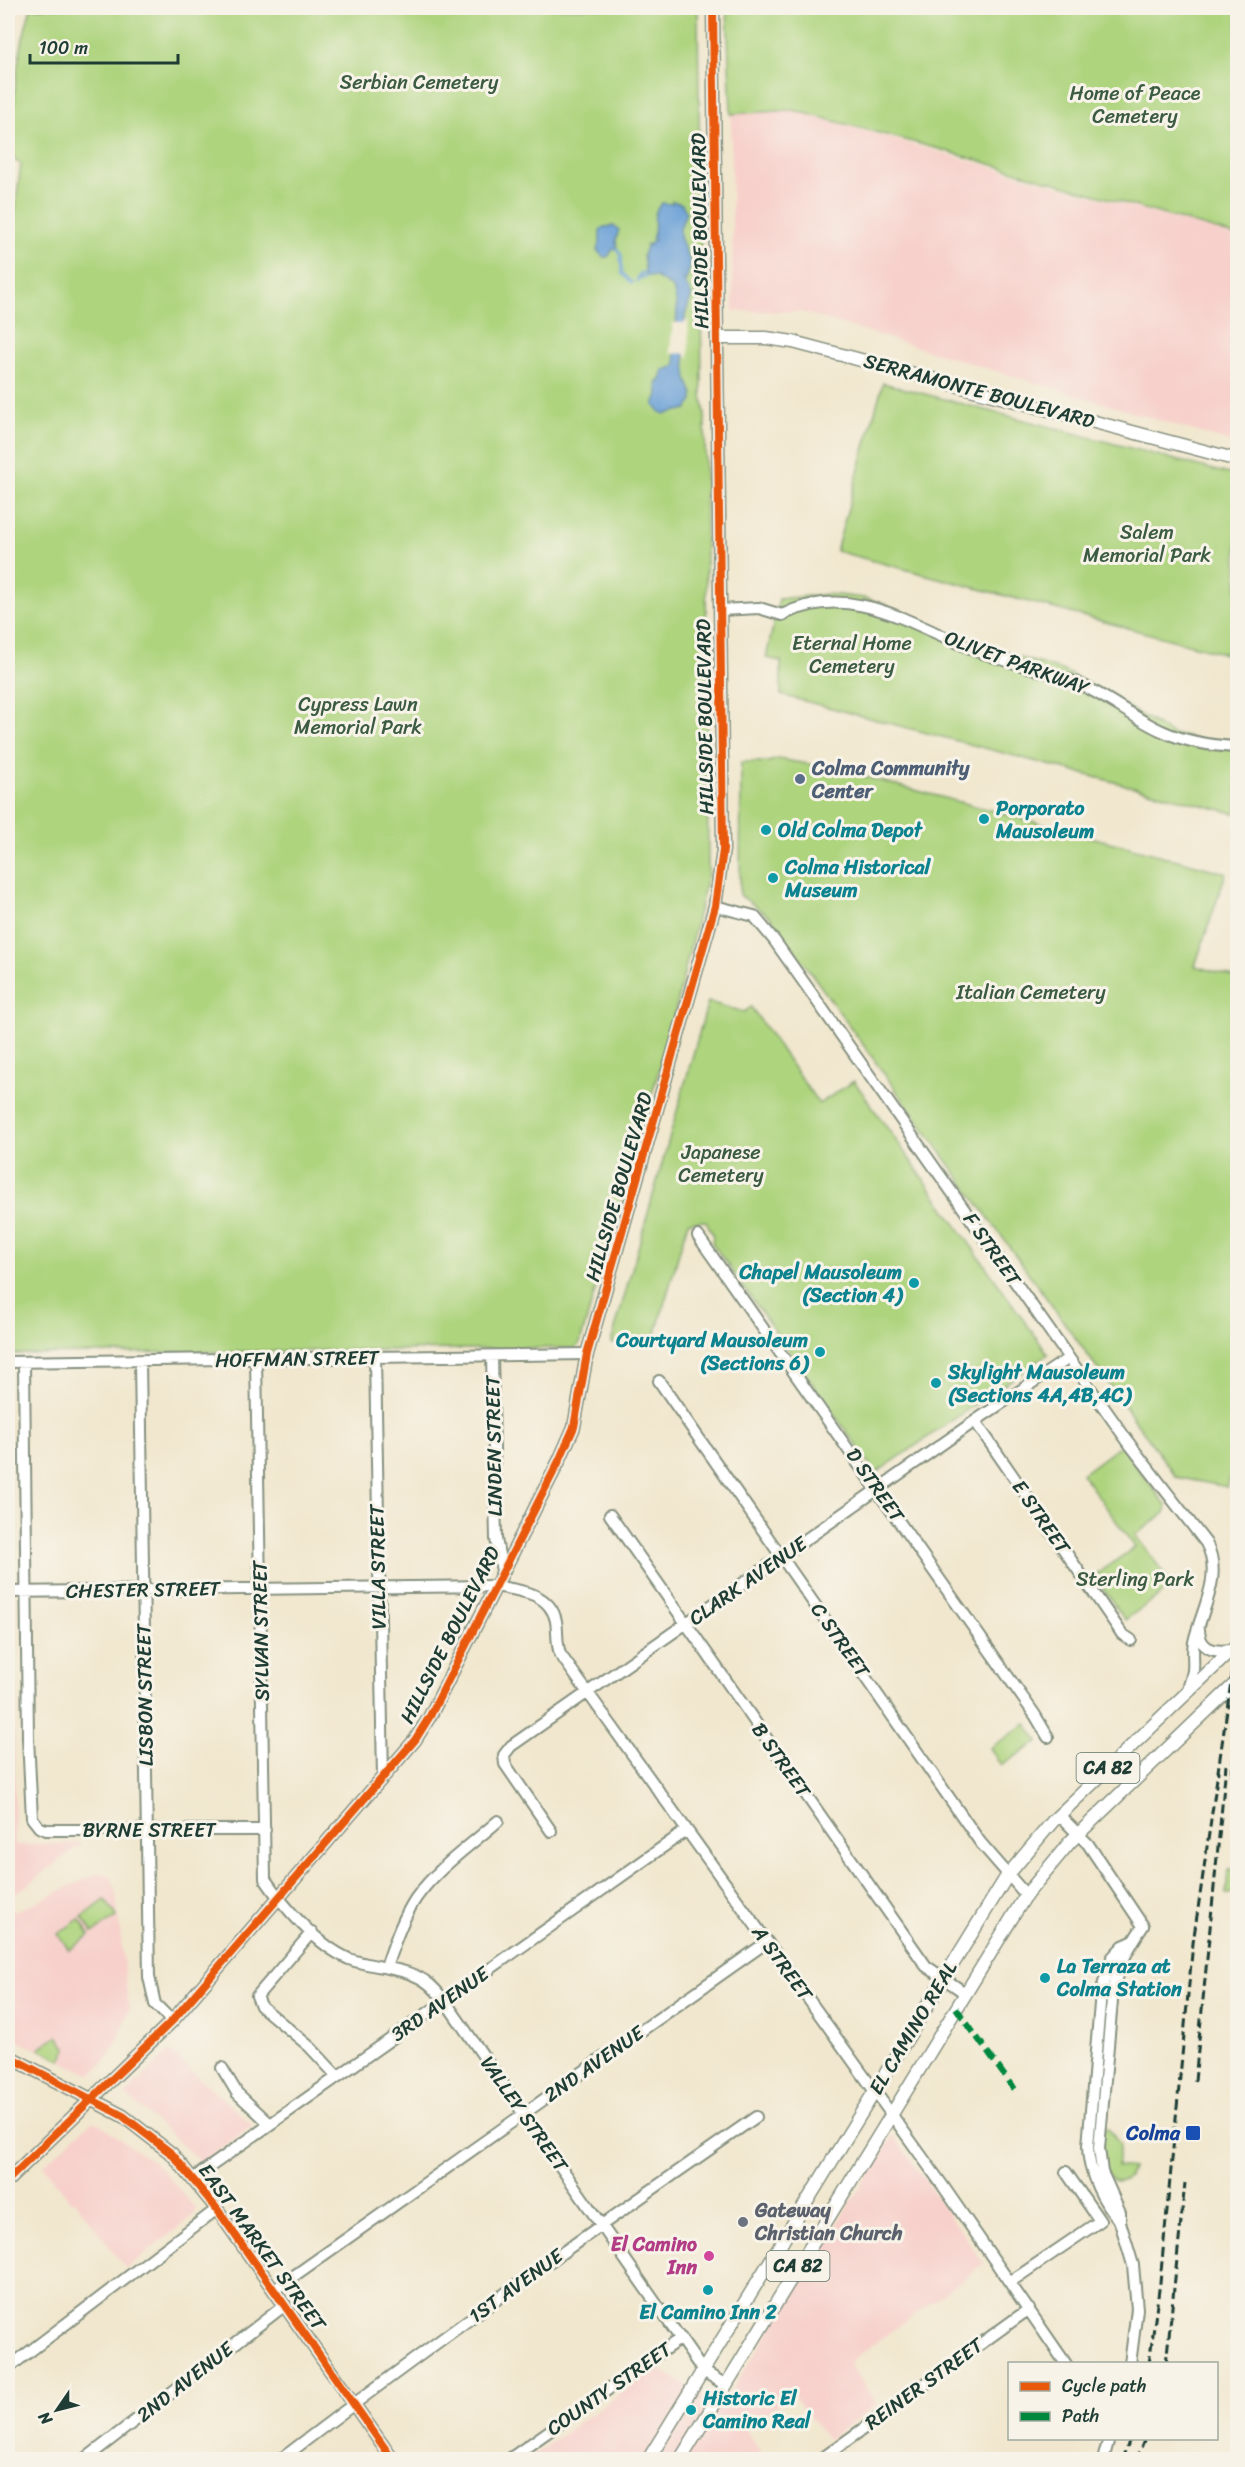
<svg xmlns="http://www.w3.org/2000/svg" width="1245" height="2467" font-family="Sriracha,sans-serif">
<style>
.built{fill:#f7d0cb}
.green{fill:#aed47e;stroke:#668859;stroke-width:1.5}
.water{fill:#6aa0d7;stroke:#446e86;stroke-width:1.5}
.pier{fill:#f1e7ce}
.lines{fill:none;stroke-linecap:round;stroke-linejoin:round}
.stream{stroke:#6aa0d7;stroke-width:3}
.minor-casing{stroke:#889281;stroke-width:14}
.major-casing{stroke:#889281;stroke-width:15}
.minor{stroke:#fff;stroke-width:10}
.major{stroke:#fff;stroke-width:12}
.rail{stroke:#1f3d34;stroke-width:3;stroke-dasharray:9 4.5;stroke-linecap:butt}
.quiet{stroke:#00873e;stroke-width:6;stroke-dasharray:12 6;stroke-linecap:butt}
.cycleway-casing{stroke:#f7f3e8;stroke-width:11}
.cycleway{stroke:#e8590c;stroke-width:8}
.service-dot{fill:#5c6f8a;stroke:#f7f3e8;stroke-width:2}
.culture-dot{fill:#0f9aa8;stroke:#f7f3e8;stroke-width:2}
.transit-dot{fill:#1a4fb4;stroke:#f7f3e8;stroke-width:2}
.worship-dot{fill:#6b7280;stroke:#f7f3e8;stroke-width:2}
.hotel-dot{fill:#d1479c;stroke:#f7f3e8;stroke-width:2}
.labels{text-anchor:middle;dominant-baseline:central;stroke-width:6;stroke-linejoin:round;paint-order:stroke}
.shield{fill:#f7f3e8;stroke:#60746a;stroke-width:1.5}
.shield-label{font-size:18px;font-weight:bold;fill:#1f3d34}
.park-label{font-size:20px;fill:#3c5b43;stroke:#f7f3e8}
.street-label{font-size:20px;fill:#1f3d34;stroke:#f7f3e8}
.service-label{font-size:20px;font-weight:bold;fill:#4e5e75;stroke:#f7f3e8;text-anchor:start}
.culture-label{font-size:20px;font-weight:bold;fill:#0d838f;stroke:#f7f3e8;text-anchor:start}
.transit-label{font-size:20px;font-weight:bold;fill:#164399;stroke:#f7f3e8;text-anchor:end}
.worship-label{font-size:20px;font-weight:bold;fill:#5b616d;stroke:#f7f3e8;text-anchor:start}
.hotel-label{font-size:20px;font-weight:bold;fill:#b23c85;stroke:#f7f3e8;text-anchor:end}
</style>
<rect width="100%" height="100%" fill="#f7f3e8"/>
<filter id="ink" filterUnits="userSpaceOnUse"><feTurbulence type="fractalNoise" baseFrequency=".0167" numOctaves="2"/><feDisplacementMap in="SourceGraphic" scale="12" xChannelSelector="R" yChannelSelector="G"/><feConvolveMatrix kernelMatrix="1 2 1 2 8 2 1 2 1" color-interpolation-filters="sRGB"/></filter>
<filter id="wash" filterUnits="userSpaceOnUse"><feTurbulence type="fractalNoise" baseFrequency=".008" numOctaves="4" result="noise"/><feDisplacementMap in="SourceGraphic" scale="24" xChannelSelector="R" yChannelSelector="G"/><feGaussianBlur stdDeviation="1.35" result="paint"/><feColorMatrix in="noise" values="0 0 0 0 0 0 0 0 0 0 0 0 0 0 0 0 0 1.4 0 .05"/><feComposite in="paint" operator="in"/></filter>
<g filter="url(#wash)">
<rect width="100%" height="100%" fill="#f1e7ce"/>
<path class="built" d="M794,111L1237,237V444L802,312L733,311L731,114Z
M8,1606H13L15,1845L82,1843L8,1900Z
M99,1873L111,1877L115,1887L129,2009L122,2031L110,2056L91,2075L8,2036V1904L14,1912Z
M170,2051L253,2126L201,2162L125,2094Z
M91,2122H96L160,2167L195,2208V2214L126,2269L74,2200L71,2202L43,2166Z
M893,2135L984,2264L849,2362L877,2404L828,2440L792,2394L746,2430L765,2459L526,2460L657,2368L722,2406Z"/>
<path class="green" d="M31,8H698L702,394L705,415L708,873L671,1028L580,1343L575,1348L8,1354V247L11,243L21,164L13,159C11,108 16,57 31,8Z
M727,8H1237V236L939,149L793,110L731,114Z
M883,383L1237,476V657L836,551Z
M828,594L864,598L882,603L961,640L1061,670L1084,681L1172,734L1237,748V814L781,695V661L766,658L779,599Z
M778,759L832,768L1226,873L1195,966L1237,978L1238,1455L1227,1487L1176,1477L780,930L770,917L740,895L741,762H768Z
M708,1002L744,1012L751,1007L819,1104L854,1081L1048,1354L876,1473L712,1243L713,1235L706,1221L688,1222L653,1343H611Z
M1121,1445L1167,1507L1165,1513L1135,1535L1173,1585L1125,1620L1094,1576L1135,1547L1082,1474Z
M1026,1724L1039,1741L1001,1766L990,1748Z
M1228,1869L1237,1870V1889L1230,1894H1226Z
M105,1900L117,1916L93,1933L82,1917Z
M79,1919L90,1935L69,1950L58,1934Z
M58,2036L67,2049L61,2060L39,2049Z
M1103,2128H1108L1120,2145L1117,2166L1132,2168C1130,2175 1129,2180 1121,2181C1099,2184 1104,2142 1103,2128Z"/>
<path class="water" d="M672,201L682,204L686,212L680,229V237L691,264L686,280H683L692,295L685,315V360L687,379L693,394V401L687,409L665,414L660,412L654,405L658,394L657,381L660,382L664,370L674,367L676,363C671,338 683,312 672,287L656,277L646,276L643,255L647,244L649,245L654,240L652,238C659,225 648,217 662,203L672,204Z
M614,226L619,230L616,239L617,249H613L608,257H603L597,250L600,241V230L604,227Z"/>
<path class="pier" d="M688,319L689,357L688,358L684,353L671,354L670,350L673,323H684Z"/>
<g class="lines">
<path class="stream" d="M617,249L621,255L622,273L632,283
M639,278L646,276
M637,281L640,274L644,272"/>
</g>
</g>
<g filter="url(#ink)">
<g class="lines">
<g class="minor-casing">
<path id="minor" d="M721,610L759,608L782,615C853,580 914,627 980,652C1012,664 1047,670 1079,684C1109,697 1133,718 1162,731C1186,742 1212,746 1238,747
M715,906L754,916L774,940L1131,1446L1206,1543C1224,1576 1201,1610 1194,1642C1192,1651 1194,1661 1193,1670C1192,1678 1189,1685 1187,1692
M698,1236L1035,1715L1048,1737
M492,1356L496,1539L502,1571
M375,1357L383,1777
M256,1359L265,1879C284,1907 317,1945 349,1959C375,1969 407,1966 429,1984C435,1989 440,1995 445,2001L703,2371L726,2385
M140,1361L149,1977L155,2004L172,2021
M8,1362L587,1354
M24,1363L28,1738L32,1818L39,1827L46,1830H265
M659,1381L980,1842L1026,1895
M975,1421L1116,1625L1122,1634L1131,1640
M610,1515L926,1966L965,1993
M8,1592L494,1586C518,1590 550,1592 556,1621C558,1632 556,1642 560,1654L943,2186L1066,2364
M1199,1629C1199,1648 1213,1653 1230,1650
M1059,1815L1088,1844L1143,1926C1130,1945 1118,1967 1113,1989L1099,2148L1102,2172L1120,2212V2222L1133,2265L1137,2309L1130,2364
M551,1831L505,1764L504,1755L511,1746L975,1421L1069,1358
M312,1932L257,1996L261,2006L310,2047L337,2076
M386,1967C394,1944 402,1919 416,1898C437,1868 471,1845 498,1821
M222,2068L237,2093L269,2123
M194,2178L687,1830
M1120,2222C1103,2202 1088,2173 1088,2146L1101,1992L1112,1958L1123,1946L1132,1942
M1010,2282L1100,2221L1066,2172
M274,2290L767,1942
M8,2368L217,2209
M84,2460L285,2305
M280,2460C435,2341 595,2229 756,2117
M508,2460L681,2338
M820,2460L1029,2309
M1103,2460L1109,2438"/>
</g>
<g class="major-casing">
<path id="major" d="M718,338H766L793,342L1238,460
M8,2056L123,2116L172,2154L217,2209L393,2460
M8,2180L172,2021L415,1740L430,1716L559,1461L574,1427L587,1354L715,906L723,850L713,8
M648,2460L1007,1876L1053,1821L1238,1644
M680,2460L1026,1895L1070,1842L1238,1681"/>
</g>
<use href="#minor" class="minor"/>
<use href="#major" class="major"/>
<path class="rail" d="M1232,1776L1238,1704
M1195,2081L1226,1765
M1149,2364L1160,2282L1193,1943L1238,1634
M1166,2364L1185,2183
M1123,2460L1130,2438
M1136,2460L1145,2438"/>
<path class="quiet" d="M956,2008L1014,2089"/>
<g class="cycleway-casing">
<path id="cycleway" d="M8,2056L123,2116L172,2154L217,2209L393,2460
M8,2180L172,2021L415,1740L430,1716L559,1461L574,1427L587,1354L715,906L723,850L713,8"/>
</g>
<use href="#cycleway" class="cycleway"/>
</g>
</g>
<circle class="service-dot" cx="800" cy="779" r="6"/>
<g class="culture-dot">
<circle cx="984" cy="819" r="6"/>
<circle cx="766" cy="830" r="6"/>
<circle cx="773" cy="878" r="6"/>
<circle cx="914" cy="1283" r="6"/>
<circle cx="820" cy="1352" r="6"/>
<circle cx="936" cy="1383" r="6"/>
<circle cx="1045" cy="1978" r="6"/>
<circle cx="708" cy="2290" r="6"/>
<circle cx="691" cy="2410" r="6"/>
</g>
<rect class="transit-dot" x="1185" y="2125" width="16" height="16" rx="3"/>
<circle class="worship-dot" cx="743" cy="2222" r="6"/>
<circle class="hotel-dot" cx="709" cy="2256" r="6"/>
<g class="labels">
<g class="shield">
<rect x="1076.5" y="1753" width="63" height="30" rx="4.5"/>
<rect x="766.5" y="2251" width="63" height="30" rx="4.5"/>
</g>
<g class="shield-label">
<text x="1108" y="1768">CA 82</text>
<text x="798" y="2266">CA 82</text>
</g>
<g class="park-label">
<text x="419" y="82">Serbian Cemetery</text>
<text x="1135" y="93">Home of Peace<tspan x="1135" dy="23">Cemetery</tspan></text>
<text x="1147" y="532">Salem<tspan x="1147" dy="23">Memorial Park</tspan></text>
<text x="852" y="643">Eternal Home<tspan x="852" dy="23">Cemetery</tspan></text>
<text x="358" y="704">Cypress Lawn<tspan x="358" dy="23">Memorial Park</tspan></text>
<text x="1031" y="992">Italian Cemetery</text>
<text x="721" y="1152">Japanese<tspan x="721" dy="23">Cemetery</tspan></text>
<text x="1135" y="1579">Sterling Park</text>
</g>
<g class="street-label">
<text transform="translate(700 231) rotate(-91)">HILLSIDE BOULEVARD</text>
<text transform="translate(979 391) rotate(15)">SERRAMONTE BOULEVARD</text>
<text transform="translate(1017 663) rotate(20)">OLIVET PARKWAY</text>
<text transform="translate(705 717) rotate(-91)">HILLSIDE BOULEVARD</text>
<text transform="translate(619 1187) rotate(-74)">HILLSIDE BOULEVARD</text>
<text transform="translate(992 1249) rotate(55)">F STREET</text>
<text transform="translate(297 1359) rotate(-1)">HOFFMAN STREET</text>
<text transform="translate(494 1446) rotate(-91)">LINDEN STREET</text>
<text transform="translate(875 1485) rotate(55)">D STREET</text>
<text transform="translate(1041 1517) rotate(55)">E STREET</text>
<text transform="translate(378 1567) rotate(-91)">VILLA STREET</text>
<text transform="translate(748 1581) rotate(-35)">CLARK AVENUE</text>
<text transform="translate(143 1590) rotate(-1)">CHESTER STREET</text>
<text transform="translate(261 1631) rotate(-91)">SYLVAN STREET</text>
<text transform="translate(450 1635) rotate(-63)">HILLSIDE BOULEVARD</text>
<text transform="translate(840 1640) rotate(55)">C STREET</text>
<text transform="translate(145 1695) rotate(-91)">LISBON STREET</text>
<text transform="translate(781 1760) rotate(55)">B STREET</text>
<text x="149" y="1830">BYRNE STREET</text>
<text transform="translate(782 1963) rotate(54)">A STREET</text>
<text transform="translate(440 2004) rotate(-35)">3RD AVENUE</text>
<text transform="translate(913 2028) rotate(-59)">EL CAMINO REAL</text>
<text transform="translate(594 2064) rotate(-35)">2ND AVENUE</text>
<text transform="translate(524 2114) rotate(55)">VALLEY STREET</text>
<text transform="translate(262 2247) rotate(54)">EAST MARKET STREET</text>
<text transform="translate(516 2286) rotate(-36)">1ST AVENUE</text>
<text transform="translate(185 2382) rotate(-38)">2ND AVENUE</text>
<text transform="translate(924 2384) rotate(-36)">REINER STREET</text>
<text transform="translate(609 2389) rotate(-35)">COUNTY STREET</text>
</g>
<g class="service-label">
<text x="812" y="768">Colma Community<tspan x="812" dy="23">Center</tspan></text>
</g>
<g class="culture-label">
<text x="996" y="808">Porporato<tspan x="996" dy="23">Mausoleum</tspan></text>
<text x="778" y="830">Old Colma Depot</text>
<text x="785" y="867">Colma Historical<tspan x="785" dy="23">Museum</tspan></text>
<text x="902" y="1272" text-anchor="end">Chapel Mausoleum<tspan x="902" dy="23">(Section 4)</tspan></text>
<text x="808" y="1340" text-anchor="end">Courtyard Mausoleum<tspan x="808" dy="23">(Sections 6)</tspan></text>
<text x="948" y="1372">Skylight Mausoleum<tspan x="948" dy="23">(Sections 4A,4B,4C)</tspan></text>
<text x="1057" y="1966">La Terraza at<tspan x="1057" dy="23">Colma Station</tspan></text>
<text x="708" y="2312" text-anchor="middle">El Camino Inn 2</text>
<text x="703" y="2398">Historic El<tspan x="703" dy="23">Camino Real</tspan></text>
</g>
<g class="transit-label">
<text x="1180" y="2133">Colma</text>
</g>
<g class="worship-label">
<text x="755" y="2210">Gateway<tspan x="755" dy="23">Christian Church</tspan></text>
</g>
<g class="hotel-label">
<text x="697" y="2244">El Camino<tspan x="697" dy="23">Inn</tspan></text>
</g>
</g>
<rect width="1245" height="2467" fill="none" stroke="#f7f3e8" stroke-width="30"/>
<rect x="1008" y="2362" width="210" height="78" fill="#f7f3e8" stroke="#a1aaa0" stroke-width="1.5"/>
<rect x="1020" y="2382" width="30" height="9" fill="#e8590c" stroke="#a1aaa0" stroke-width="1.5"/>
<text x="1062" y="2392" font-size="18" fill="#1f3d34">Cycle path</text>
<rect x="1020" y="2412" width="30" height="9" fill="#00873e" stroke="#a1aaa0" stroke-width="1.5"/>
<text x="1062" y="2422" font-size="18" fill="#1f3d34">Path</text>
<g transform="translate(57 2410) rotate(235)" stroke="#f7f3e8" stroke-width="4.5" paint-order="stroke">
<path d="M0-4.5L10 22L0 15L-10 22Z" fill="#1f3d34"/>
<text y="-9" font-size="16" font-weight="bold" text-anchor="middle" fill="#1f3d34">N</text>
</g>
<path d="M30 54v9h148v-9" fill="none" stroke="#1f3d34" stroke-width="3"/>
<text x="39" y="54" font-size="18" fill="#1f3d34" stroke="#f7f3e8" stroke-width="4.5" paint-order="stroke">100 m</text>
</svg>
